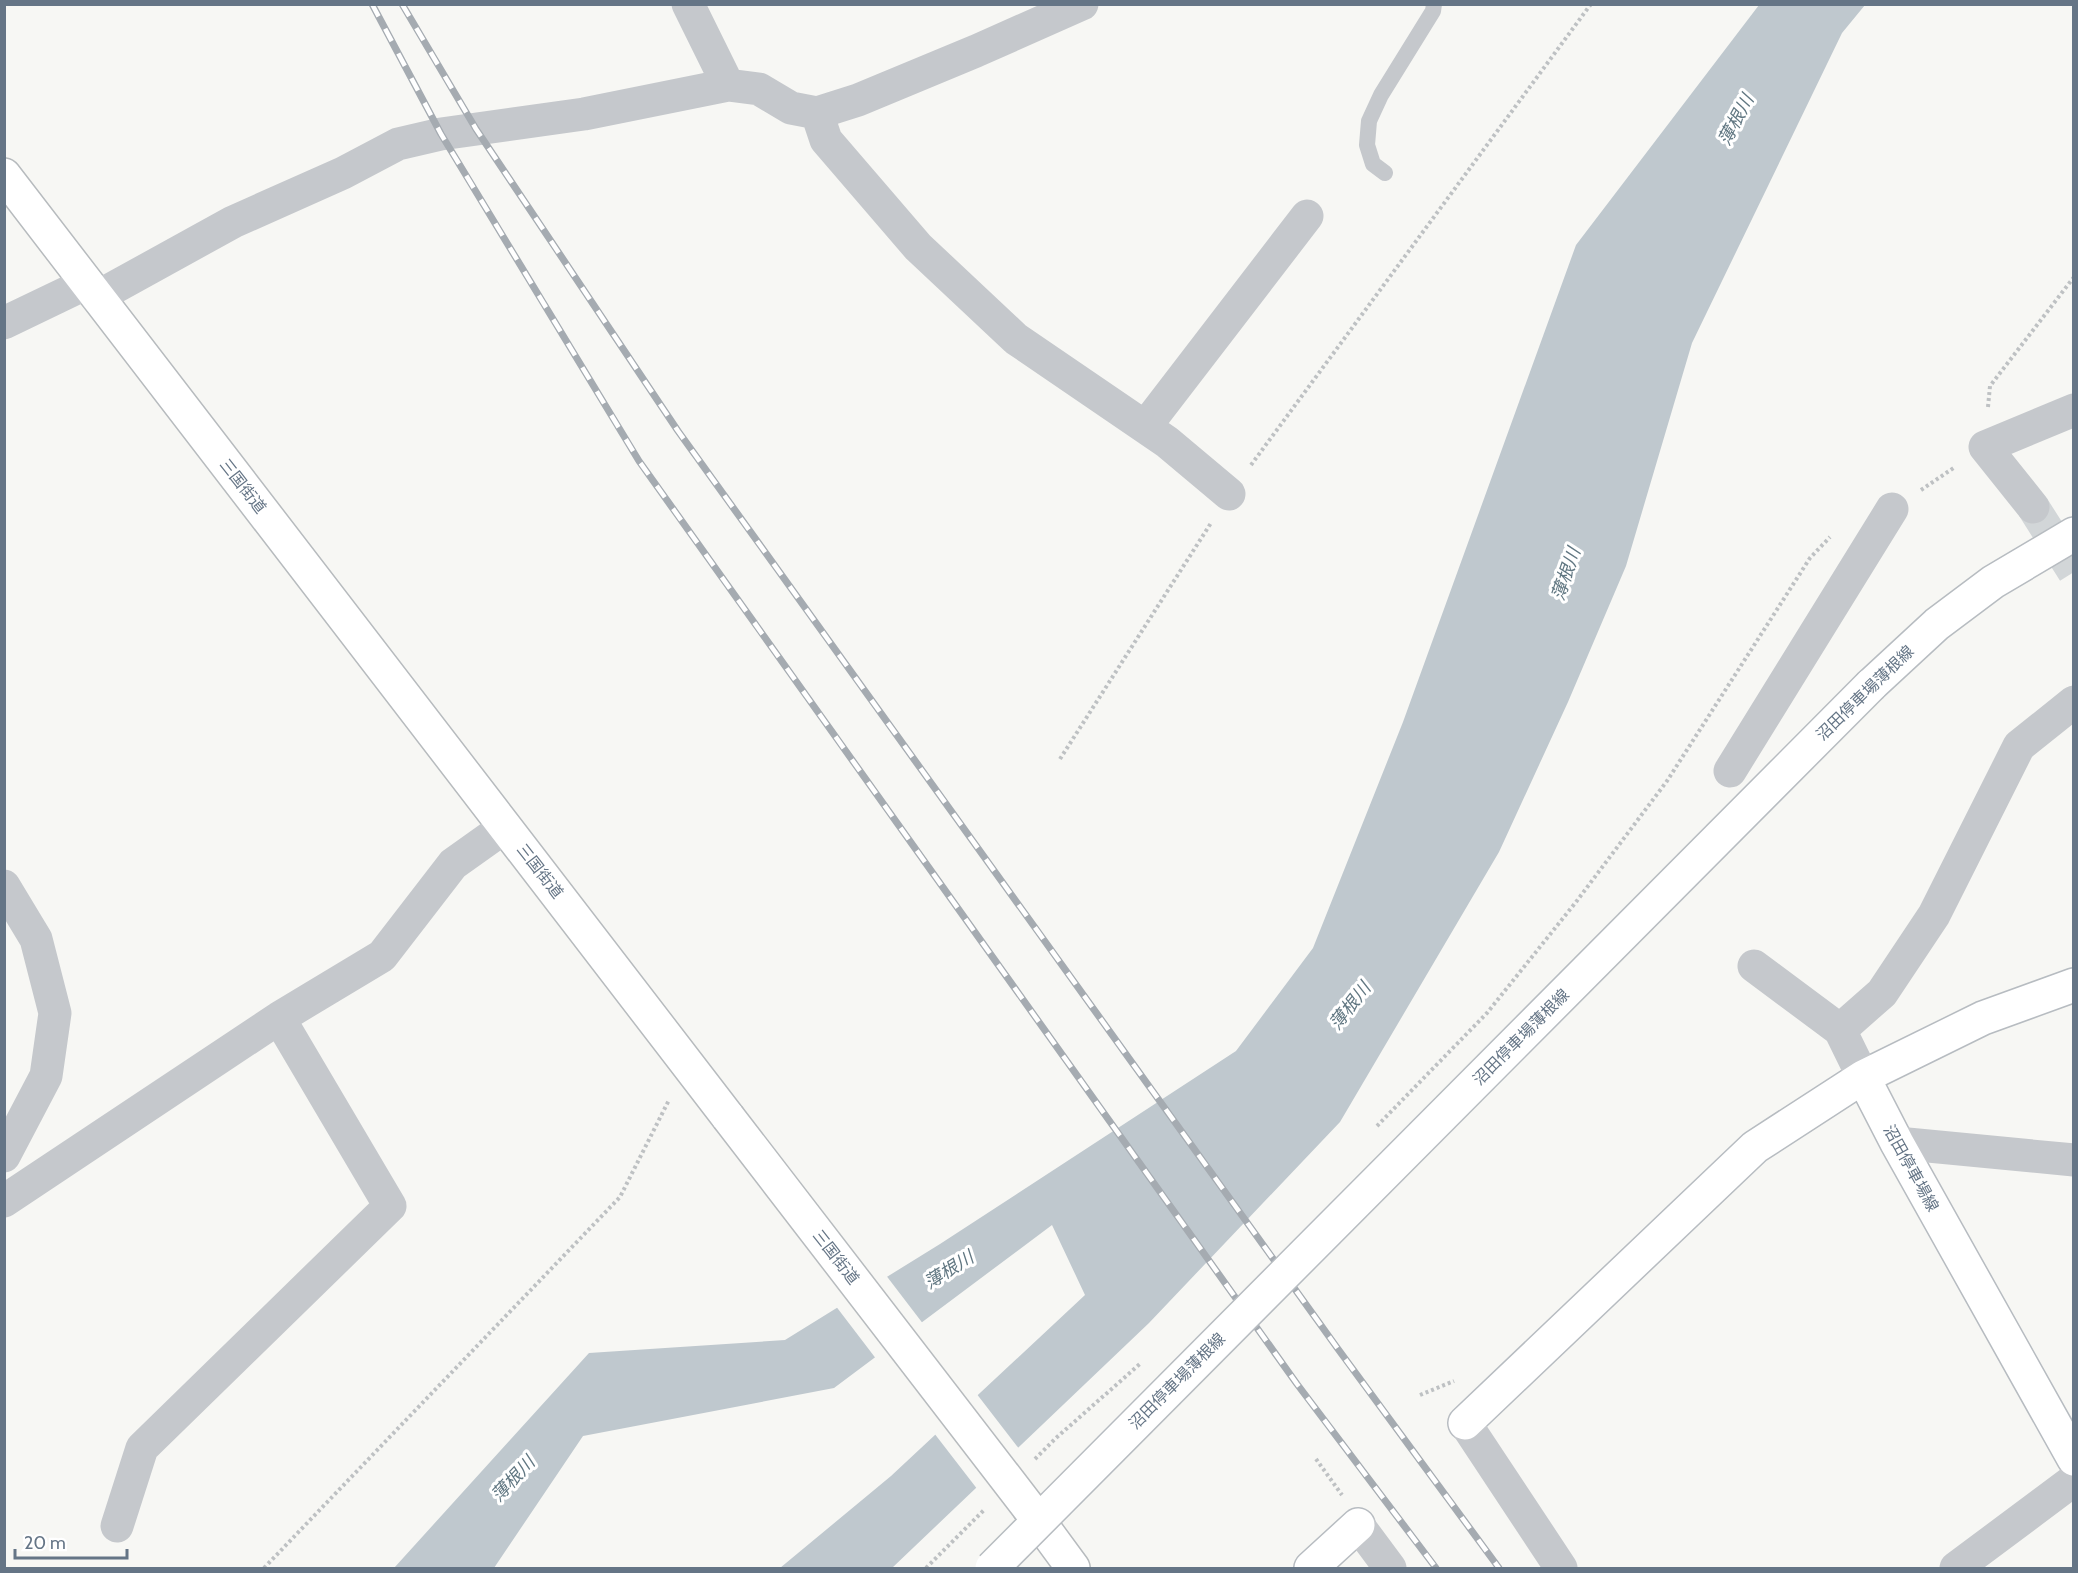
<svg xmlns="http://www.w3.org/2000/svg" width="2078" height="1573" font-family="Cabin,'Noto Sans JP',sans-serif">
<style>
.water{fill:#bfc8ce}
.pier{fill:#f7f7f4}
.lines{fill:none;stroke-linecap:round;stroke-linejoin:round}
.street-tunnel{stroke:#d2d6d8;stroke-width:33;stroke-dasharray:33 16;stroke-linecap:butt}
.secondary-casing{stroke:#b7bcc1;stroke-width:36}
.highway-casing{stroke:#b7bbbe;stroke-width:36}
.path{stroke:#bec1c3;stroke-width:4;stroke-dasharray:3 3;stroke-linecap:butt}
.lane{stroke:#c5c8cc;stroke-width:16}
.street{stroke:#c5c8cc;stroke-width:33}
.secondary{stroke:#fff;stroke-width:33}
.highway{stroke:#fff;stroke-width:33}
.rail-casing{stroke:#a5abb1;stroke-width:7}
.rail{stroke:#fff;stroke-width:4.5;stroke-dasharray:14;stroke-linecap:butt}
.secondary-bridge-casing{stroke:#b7bcc1;stroke-width:36;stroke-linecap:butt}
.highway-bridge-casing{stroke:#b7bbbe;stroke-width:36;stroke-linecap:butt}
.secondary-bridge{stroke:#fff;stroke-width:33}
.highway-bridge{stroke:#fff;stroke-width:33}
.labels{text-anchor:middle;dominant-baseline:central;stroke-width:6;stroke-linejoin:round;paint-order:stroke}
.street-label{font-size:16px;fill:#657586;stroke:#fff}
.water-label{font-size:18px;font-style:italic;fill:#617782;stroke:#fff}
</style>
<rect width="100%" height="100%" fill="#f7f7f4"/>
<path class="water" d="M1759,5H1865L1842,33L1692,343L1626,566L1568,702L1499,852L1340,1122L1149,1323L892,1568H780L891,1476L1085,1295L1052,1225L834,1388L583,1436L494,1568H394L589,1353L785,1340L940,1244L1236,1051L1313,948L1403,722L1576,245Z"/>
<path class="pier" d="M885,1274L924,1325L877,1360L835,1305Z
M976,1393L1020,1450L978,1490L934,1433Z"/>
<g class="lines">
<path class="street-tunnel" d="M2033,507L2074,572"/>
<g class="secondary-casing">
<path id="secondary" d="M1871,685L1937,624L1993,582L2074,534
M2074,985L1983,1018L1863,1077L1897,1143L2074,1459
M1465,1423L1755,1147L1863,1077
M1311,1568L1358,1525"/>
</g>
<g class="highway-casing">
<path id="highway" d="M4,175L728,1117
M1029,1508L1073,1568"/>
</g>
<path class="path" d="M1988,407L1990,386L2074,277
M1251,465L1591,4
M1921,490L1955,467
M1060,759L1211,523
M1377,1126L1487,1013L1576,902L1667,781L1810,558L1830,537
M1420,1395L1454,1381
M1035,1459L1056,1438L1141,1363
M1316,1459L1342,1495
M264,1568L620,1197L669,1100
M926,1568L985,1509"/>
<path class="lane" d="M1385,173L1373,164L1367,145L1369,121L1381,95L1433,11L1434,4"/>
<path class="street" d="M688,4L728,85L759,89L791,108L817,113L858,100L976,51L1082,4
M817,113L826,140L918,247L1016,339L1167,442L1229,494
M97,297L233,222L343,173L398,144L441,134L584,114L728,85
M4,323L87,283
M1145,427L1307,216
M2033,507L1985,447L2074,410
M1730,771L1892,509
M4,886L36,939L55,1013L46,1076L4,1156
M1754,966L1840,1030
M1863,1077L1840,1030L1882,993L1934,915L2019,746L2074,702
M1897,1143L2074,1160
M4,1201L279,1018L382,956L453,864L505,827
M1465,1423L1561,1568
M1358,1525L1390,1568
M117,1526L142,1448L390,1206L279,1018
M1956,1568L2074,1480"/>
<use href="#secondary" class="secondary"/>
<use href="#highway" class="highway"/>
<g class="rail-casing">
<path id="rail" d="M372,4L441,134L639,461L1297,1384L1436,1568
M402,4L476,129L678,431L1338,1349L1499,1568"/>
</g>
<use href="#rail" class="rail"/>
<g class="secondary-bridge-casing">
<path id="secondary-bridge" d="M992,1568L1871,685"/>
</g>
<g class="highway-bridge-casing">
<path id="highway-bridge" d="M728,1117L1029,1508"/>
</g>
<use href="#secondary-bridge" class="secondary-bridge"/>
<use href="#highway-bridge" class="highway-bridge"/>
</g>
<g class="labels">
<g class="street-label">
<text transform="translate(243 486) rotate(52)">三国街道</text>
<text transform="translate(1865 693) rotate(-44)">沼田停車場薄根線</text>
<text transform="translate(540 871) rotate(52)">三国街道</text>
<text transform="translate(1521 1037) rotate(-45)">沼田停車場薄根線</text>
<text transform="translate(1911 1168) rotate(61)">沼田停車場線</text>
<text transform="translate(836 1257) rotate(52)">三国街道</text>
<text transform="translate(1177 1381) rotate(-45)">沼田停車場薄根線</text>
</g>
<g class="water-label">
<text transform="translate(1736 120) rotate(-62)">薄根川</text>
<text transform="translate(1566 574) rotate(-71)">薄根川</text>
<text transform="translate(1350 1006) rotate(-52)">薄根川</text>
<text transform="translate(949 1270) rotate(-32)">薄根川</text>
<text transform="translate(513 1479) rotate(-47)">薄根川</text>
</g>
</g>
<rect width="2078" height="1573" fill="none" stroke="#657586" stroke-width="12"/>
<path d="M15 1549v9h112v-9" fill="none" stroke="#657586" stroke-width="3"/>
<text x="24" y="1549" font-size="18" fill="#657586" stroke="#ffffff" stroke-width="4.5" paint-order="stroke">20 m</text>
</svg>
